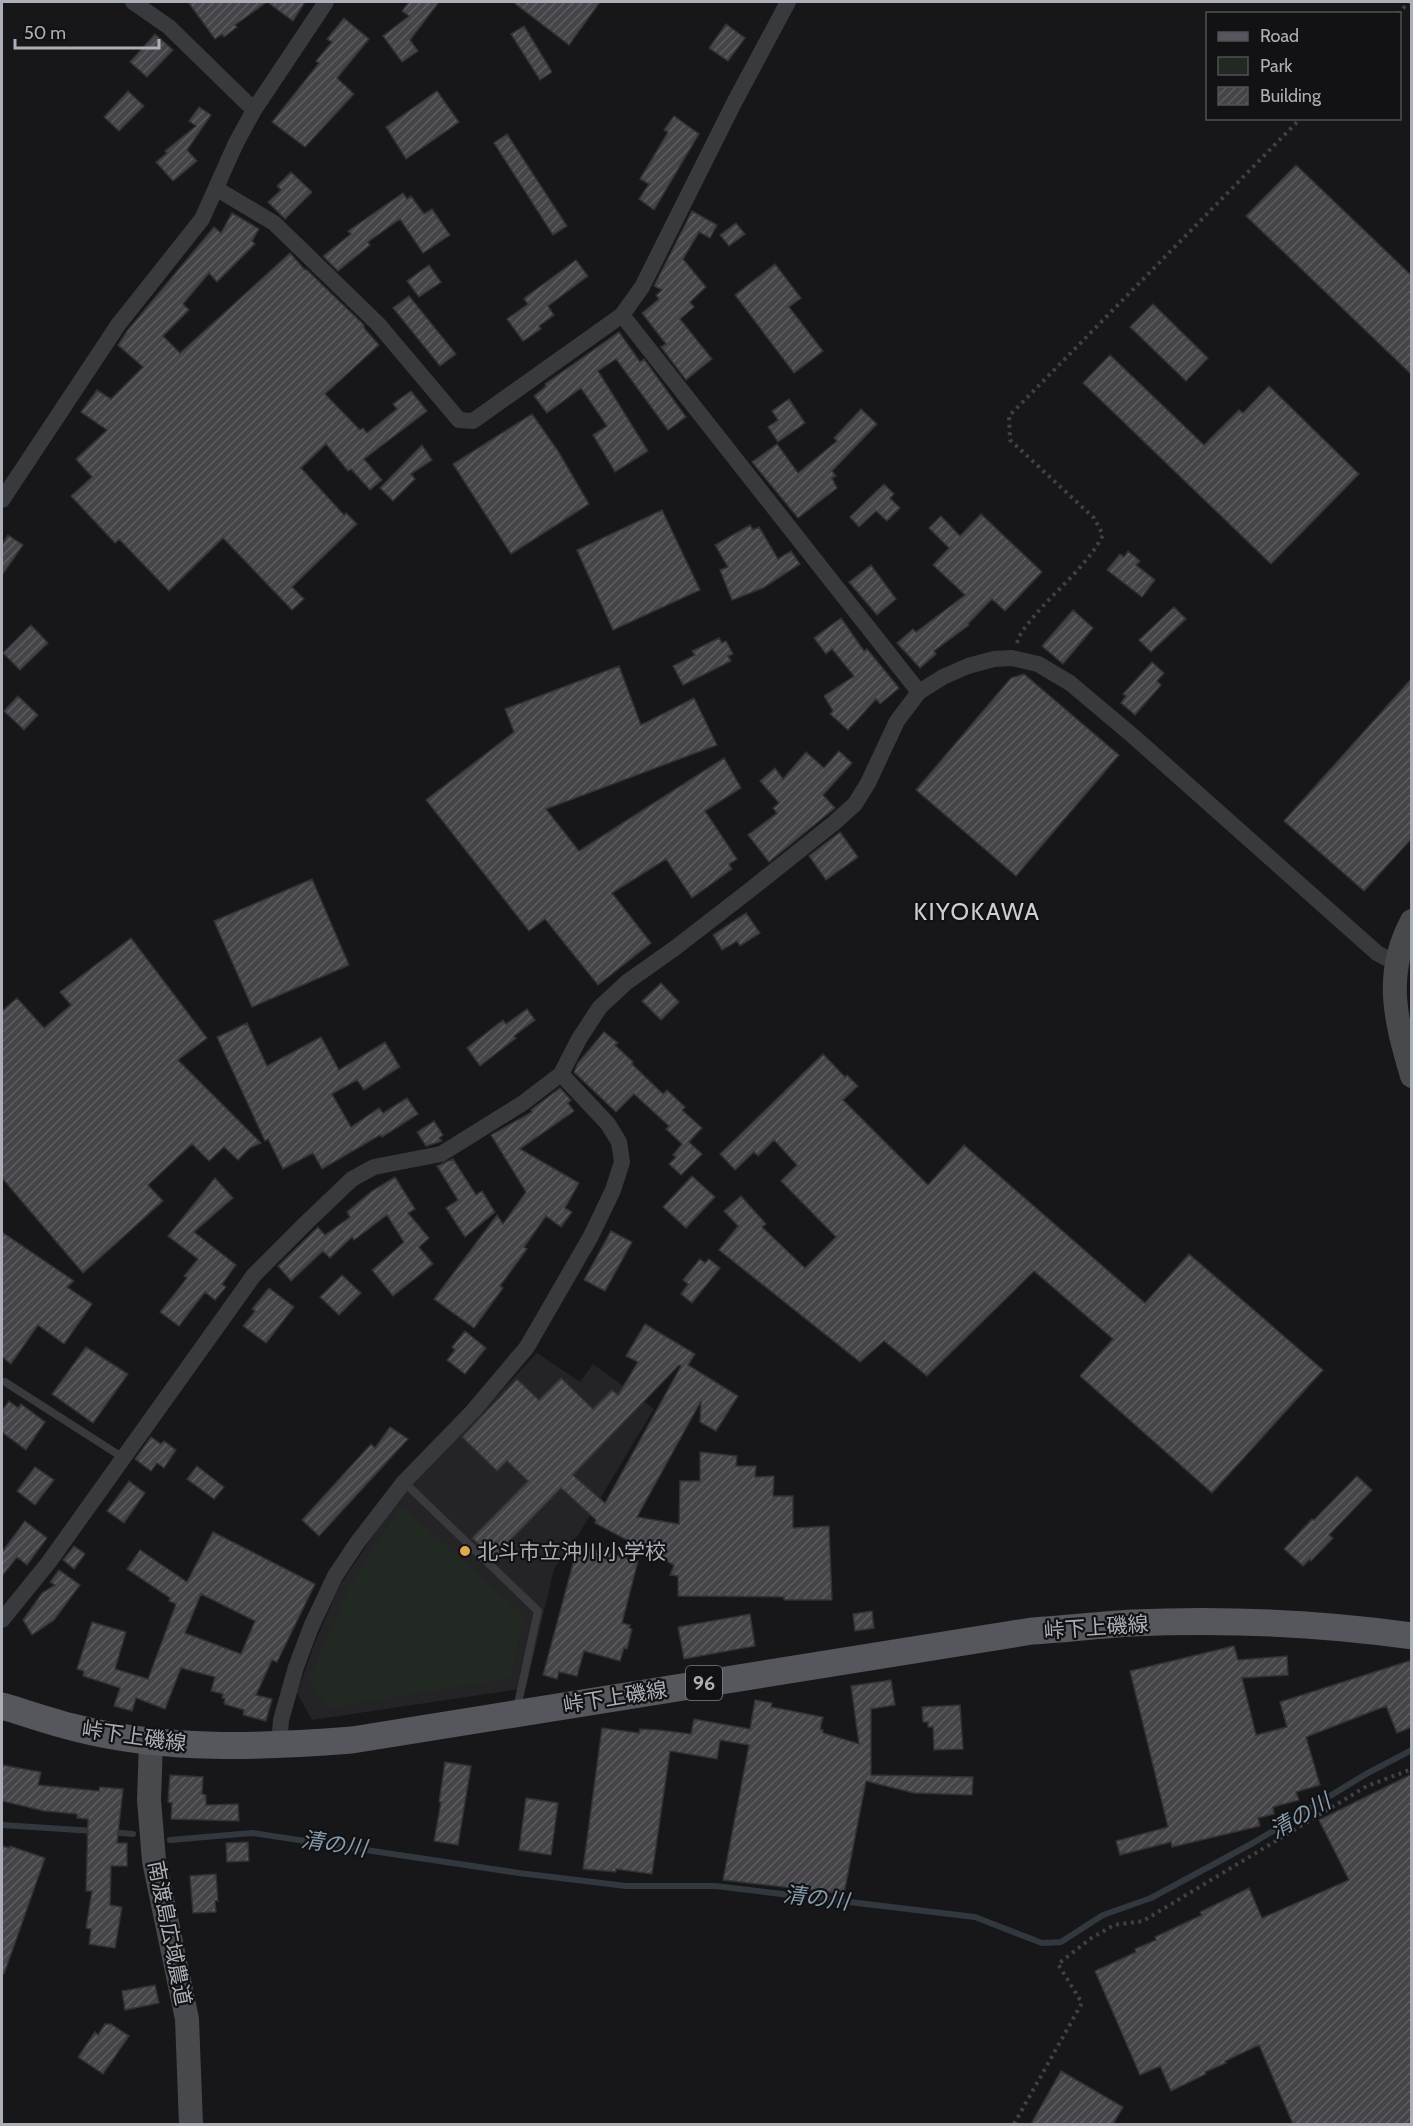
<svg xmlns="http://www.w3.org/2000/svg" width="1413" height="2126" font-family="Cabin,'Noto Sans JP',sans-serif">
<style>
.built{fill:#242426}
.park{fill:#222923}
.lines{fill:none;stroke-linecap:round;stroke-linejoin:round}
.stream{stroke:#31383e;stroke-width:6}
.building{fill:url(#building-hatch);stroke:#323235;stroke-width:1.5;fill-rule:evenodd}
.path{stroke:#3f4145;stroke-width:4;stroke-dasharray:3 4.5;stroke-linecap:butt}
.lane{stroke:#393a3e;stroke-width:8}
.street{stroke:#393a3e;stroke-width:16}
.secondary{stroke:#47494d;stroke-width:24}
.primary{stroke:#55575c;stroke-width:27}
.poi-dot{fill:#ddab4b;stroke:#121214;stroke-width:2}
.labels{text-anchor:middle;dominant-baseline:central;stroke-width:4.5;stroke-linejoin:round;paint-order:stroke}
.shield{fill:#121214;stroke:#7d8086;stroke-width:1.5}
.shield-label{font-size:20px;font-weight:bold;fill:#abafb7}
.poi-label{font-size:21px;fill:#abafb7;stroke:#121214;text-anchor:start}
.street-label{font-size:21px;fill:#abafb7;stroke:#121214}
.water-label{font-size:22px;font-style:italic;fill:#869cae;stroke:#121214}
.quarter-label{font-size:24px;letter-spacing:1.5px;fill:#ccced4;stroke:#121214}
</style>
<defs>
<pattern id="building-hatch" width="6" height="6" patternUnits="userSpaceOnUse" patternTransform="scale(1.5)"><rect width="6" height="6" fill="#454549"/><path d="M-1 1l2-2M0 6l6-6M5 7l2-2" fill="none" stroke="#5d5d61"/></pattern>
</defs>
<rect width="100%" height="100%" fill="#171719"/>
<path class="built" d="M537,1353L580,1382L593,1364L654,1409L580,1532L554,1569L526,1688L312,1720L297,1693L315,1642L340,1585L395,1503Z"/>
<path class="park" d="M401,1505L524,1616L511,1678L328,1708L309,1679L348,1589Z"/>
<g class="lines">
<path class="stream" d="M2,1825L94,1831
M110,1832L133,1834
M170,1840L252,1833L519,1873L626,1886H715L975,1917L1042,1943L1061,1942L1103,1915L1151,1898L1253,1843L1366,1774L1412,1750"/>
</g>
<path class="building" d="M188,2H305L293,21L267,2L235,25L237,27L224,37L222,34L215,39Z
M409,2H439L410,40L418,51L402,62L383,36L409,16L402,11Z
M513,2H600L569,45Z
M344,18L369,39L337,78L354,94L305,147L272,122L319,63L316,61L332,42L327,39Z
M726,24L745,38L728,61L709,48Z
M524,26L552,72L540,80L511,34Z
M155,34L173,50L147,77L130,62Z
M128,91L144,106L119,131L104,117Z
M437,91L459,122L406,159L386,127Z
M199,107L211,115L187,150L197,161L173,181L156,162L167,153L165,151L196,126L189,121Z
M674,116L699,134L654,210L639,199L649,184L640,179L668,132L664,130Z
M507,134L567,226L553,235L494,143Z
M1296,165L1412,276V375L1246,216Z
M291,172L312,192L285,219L268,202L281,190L277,186Z
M403,193L407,199L411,196L424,214L432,209L450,235L423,253L400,219L368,242L370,245L338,271L323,256L351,234L348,231Z
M692,211L717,225L710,238L699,232L683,259L706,287L690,302L694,307L680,319L712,359L686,380L661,347L666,344L642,313L659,299L656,295L662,290L654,286Z
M232,213L259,229L252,241L255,244L217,282L209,273L183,304L189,310L163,336L180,353L290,253L305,270L306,269L364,325V328L379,345L325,394L360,430L363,428L367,433L397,409L393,404L411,391L427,411L364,459L382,480L370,490L351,469L348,471L326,444L301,468L344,515L346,513L357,524L292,587L304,599L292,610L223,538L169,591L119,539L115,543L71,496L92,477L76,459L107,430L81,412L97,390L111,399L143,367L118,345L127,331L214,227L221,233Z
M736,223L745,234L729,246L720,235Z
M576,260L588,276L548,306L554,315L539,326L541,329L523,341L507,319L528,304L524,299L527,296Z
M775,264L801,298L789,307L823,351L794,373L735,295Z
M429,265L441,282L419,297L407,281Z
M409,296L456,354L440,366L393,308Z
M1153,304L1208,358L1186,381L1130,327Z
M619,332L640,362L644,359L686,417L668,430L616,359L598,371L648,451L615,472L593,435L607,426L581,388L547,413L534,396L546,386L545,384Z
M1110,355L1204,445L1239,410L1243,413L1269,386L1359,474L1271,564L1083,383Z
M789,399L805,423L778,442L768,427L778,420L772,411Z
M861,409L877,424L832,471L836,476L832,478L837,488L798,518L752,462L777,444L798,473L837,441L834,438Z
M532,414L558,451L589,504L511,554L453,464Z
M422,445L432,460L411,474L415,479L393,501L380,488Z
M884,484L894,494L890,498L900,508L887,521L876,511L859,527L850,517Z
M662,510L700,590L613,630L577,550Z
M981,514L1042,572L1005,611L992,599L968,624L969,625L934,651L936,654L920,668L897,643L913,629L916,632L965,595L933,565L949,548L929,528L941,516L960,536Z
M750,525L753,530L759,527L778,559L791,551L800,564L763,588L732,600L720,570L728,567L715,545Z
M8,535L23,545L2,575V545Z
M1128,551L1140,561L1136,565L1155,580L1142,597L1107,570L1120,554L1124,557Z
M871,565L896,599L877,615L849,582Z
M1174,607L1186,619L1151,652L1139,640Z
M1073,610L1093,628L1063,664L1042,646Z
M841,618L864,651L867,649L899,688L880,704L876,699L848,730L830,714L833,711L824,696L854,676L832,649L826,654L814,638Z
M31,625L48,643L20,670L3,653Z
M719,638L722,643L726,641L733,654L728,656L731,661L683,685L673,666L695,655L692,651Z
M1152,662L1164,673L1157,681L1161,685L1135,715L1121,703L1126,696L1123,694Z
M619,666L641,725L694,698L717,745L546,809L579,851L724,758L741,788L705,811L737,859L729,864L732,869L692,898L666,859L612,893L651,943L598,985L545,919L529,931L426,800L514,732L505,709Z
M1024,674L1119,755L1016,876L916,790L1011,678Z
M1412,678V838L1364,891L1284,821Z
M18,696L38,715L24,730L4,711Z
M839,751L852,763L823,795L835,808L769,862L748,835L777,813L773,808L779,803L760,781L775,768L783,779L806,752L824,768Z
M840,832L858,857L826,880L809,856Z
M312,879L349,965L252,1007L214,921Z
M746,913L760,933L740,946L737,941L722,950L713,935Z
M131,938L207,1038L178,1060L261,1143L250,1148L238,1160L224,1147L209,1161L192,1144L148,1185L163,1201L83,1273L2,1178V1011L17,998L44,1028L71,1005L60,992Z
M661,983L679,1002L661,1020L642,1001Z
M527,1009L535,1020L514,1036L516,1038L480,1066L467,1048L503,1020L506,1024Z
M247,1023L267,1066L321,1037L339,1070L385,1042L400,1067L364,1090L357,1080L332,1094L351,1127L379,1108L383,1113L407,1098L418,1114L382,1137L380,1135L322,1169L313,1153L283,1169L268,1139L265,1141L217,1037Z
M604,1032L618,1043L615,1045L633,1062L632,1064L663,1094L667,1090L685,1107L682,1110L702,1128L689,1142L702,1154L681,1175L669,1164L676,1157L673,1155L682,1144L666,1129L669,1126L634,1094L616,1112L574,1072L578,1063Z
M823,1054L845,1077L847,1075L858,1086L843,1100L928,1185L964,1145L1145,1303L1189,1254L1323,1370L1212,1493L1080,1376L1113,1339L1034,1271L927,1376L884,1341L860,1362L719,1250L738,1226L724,1211L741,1196L766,1224L762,1227L805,1268L836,1237L781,1181L797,1165L774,1140L758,1156L754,1152L735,1170L720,1154Z
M560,1088L571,1100L568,1103L574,1111L520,1149L579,1183L565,1208L572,1212L561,1227L546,1216L524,1247L527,1249L500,1286L503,1288L474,1328L434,1299L497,1215L503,1224L526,1192L491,1135L532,1112L531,1110Z
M434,1121L443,1135L439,1138L442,1141L426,1146L417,1132Z
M453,1159L476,1195L482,1191L495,1212L465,1237L446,1208L458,1200L437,1166Z
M692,1176L715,1197L686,1228L663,1207Z
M395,1177L415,1209L408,1213L429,1238L419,1247L433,1264L393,1296L372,1270L404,1242L387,1215L354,1240L352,1237L330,1258L323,1251L291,1281L278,1266L318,1227L325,1235L350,1217L347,1212L372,1191Z
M215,1178L233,1198L194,1232L236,1265L222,1284L226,1287L215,1300L205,1292L179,1326L160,1312L187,1278L184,1276L198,1259L168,1236Z
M611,1231L632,1242L605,1291L584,1280Z
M2,1232L74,1281L67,1287L92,1304L64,1344L38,1325L11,1364L2,1357Z
M700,1259L705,1263L709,1259L720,1268L692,1303L681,1294L688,1284L683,1280Z
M342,1275L361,1293L339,1315L320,1297Z
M269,1288L294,1307L266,1343L243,1326L255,1311L252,1309Z
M645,1324L695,1354L688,1365L738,1396L716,1431L700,1422L701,1401L637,1517L679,1524L680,1481H700V1452L737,1456L736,1466H756L755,1477L774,1476L773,1496H793V1528L829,1526L832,1600H784V1597L678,1596V1576L670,1575L674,1565L595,1523L596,1520L561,1488L493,1558L472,1538L528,1481L507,1461L497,1471L462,1437L517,1379L539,1400L561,1378L593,1409L612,1390L618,1395L638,1362L626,1356ZM679,1365L681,1366L605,1503L573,1475Z
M465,1331L486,1348L465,1374L447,1360L455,1350L452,1347Z
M86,1347L128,1374L93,1423L52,1394Z
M9,1401L18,1408L21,1404L45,1422L26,1450L2,1432V1411Z
M390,1427L408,1439L319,1536L302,1520L371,1444L375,1448Z
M151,1437L161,1444L164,1441L176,1450L164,1468L157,1463L151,1471L135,1459Z
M197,1466L224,1487L214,1499L187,1479Z
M35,1467L54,1480L35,1505L17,1491Z
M1357,1476L1372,1490L1329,1535L1333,1538L1311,1561L1310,1559L1303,1566L1284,1549L1312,1519L1314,1520Z
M129,1481L145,1493L124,1523L107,1511Z
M25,1521L47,1538L27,1565L17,1557L2,1576V1552Z
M213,1532L315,1584L277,1662L272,1660L256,1695L272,1699L266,1721L243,1715L244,1710L224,1704L225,1699L222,1698L223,1694L211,1691L215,1677L181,1668L165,1709L136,1698L132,1711L114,1706L120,1688L83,1676L84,1671L77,1669L92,1622L126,1632L115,1669L148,1679L176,1604L169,1601L170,1598L127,1569L140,1550L187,1582ZM201,1594L255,1621L241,1654L185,1633Z
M578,1545L638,1561L622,1623L630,1625L629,1628L632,1629L627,1649L624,1648L620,1661L584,1651L577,1676L559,1672L557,1679L543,1675Z
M74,1546L85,1554L74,1569L63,1560Z
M59,1570L80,1585L54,1620L32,1635L23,1620L42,1593L55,1585L50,1582Z
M872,1611L874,1628L855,1631L853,1614Z
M750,1614L755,1646L684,1659L678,1627Z
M1234,1646L1238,1660L1287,1656L1288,1675L1242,1678L1256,1735L1287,1727L1280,1702L1412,1660V1727L1397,1733L1386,1706L1306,1737L1320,1785L1296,1792L1299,1800L1273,1807L1274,1814L1258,1818L1260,1826L1172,1847L1171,1842L1120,1855L1116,1841L1168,1827L1130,1671Z
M891,1680L895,1705L871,1709V1775L973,1777L972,1795L914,1793L866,1781L844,1894L723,1880L749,1745L720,1740L717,1759L670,1751L652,1874L616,1869V1872L583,1869L602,1728L639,1733L640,1729L658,1730L691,1734L694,1719L750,1729L755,1700L772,1703L771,1707L823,1717L820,1729L823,1730V1733L859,1744L851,1686Z
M960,1705L963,1749L934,1750L933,1727H928V1722H923L922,1707Z
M445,1762L471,1766L458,1845L434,1841L441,1802H439Z
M2,1765L41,1772L38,1785L99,1791L100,1787L123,1789L117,1843H127V1866H111L110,1905L122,1907L115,1948L89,1944L91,1929L86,1928L92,1891H86L88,1819L77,1818V1814L44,1811L2,1801Z
M1412,1774V2124H1293L1259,2045L1225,2061L1226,2063L1205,2072L1206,2074L1171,2091L1160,2066L1140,2075L1095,1971L1136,1952L1135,1949L1156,1940L1155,1937L1202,1915L1200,1912L1249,1888L1262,1918L1349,1880L1319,1820Z
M170,1775L203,1777L202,1794L206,1795V1805L238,1804L239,1821L171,1819L172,1803L168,1802Z
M526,1798L558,1803L551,1855L519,1850Z
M248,1842L249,1861L227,1862L226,1843Z
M2,1846L10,1848V1846L45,1858L4,1974H2Z
M216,1874L218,1901H215L216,1912L193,1913L190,1876Z
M155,1985L159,2003L125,2010L122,1991Z
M105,2024H111L129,2036L103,2074L78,2057L95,2032L98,2035Z
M1061,2071L1123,2107L1113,2124H1031Z"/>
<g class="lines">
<path class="path" d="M1398,14L1409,2
M1017,643C1020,632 1028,624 1035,615C1057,589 1087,566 1103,535L1094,518L1010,440L1009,416L1301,118
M1014,2124L1082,2003L1058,1964L1090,1939L1114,1925L1143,1921L1367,1786L1412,1769"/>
<path class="lane" d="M5,1382L122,1457
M404,1482L538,1611L517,1708"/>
<path class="street" d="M133,2L169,27L254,110
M217,189L274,223L378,324L459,420L473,421L622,315L642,287L734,103L788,2
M622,315L919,692
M2,500L118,325L202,219L236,143L254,110L326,2
M2,1620L49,1562L254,1275L306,1223L352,1179L374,1167L441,1154L523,1103L561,1074L579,1039L600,1007L627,982L675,948L750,890L834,823L855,804L868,783L897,721L919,692L943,677L968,666L994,659L1012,658L1038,664L1070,683L1133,736L1377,953L1395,963
M279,1745L281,1720L296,1667L311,1627L335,1576L357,1543L404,1482L473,1411L527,1347L591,1236L613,1190L622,1162L619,1142L608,1124L561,1074"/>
<path class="secondary" d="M1412,921C1383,975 1396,1021 1412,1076
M151,1741L149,1800L154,1861L187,2019L191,2124"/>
<path class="primary" d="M2,1706C26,1713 51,1722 76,1728C166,1751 261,1747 352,1740L1032,1631C1065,1629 1099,1625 1132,1623C1225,1619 1319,1623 1412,1636"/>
</g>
<circle class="poi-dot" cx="465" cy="1551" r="6"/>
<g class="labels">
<rect class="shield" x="686" y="1666" width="36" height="34" rx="4.5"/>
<g class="shield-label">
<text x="704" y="1683">96</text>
</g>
<g class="poi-label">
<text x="477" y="1551">北斗市立沖川小学校</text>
</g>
<g class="street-label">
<text transform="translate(1096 1627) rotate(-4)">峠下上磯線</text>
<text transform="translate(615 1697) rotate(-9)">峠下上磯線</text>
<text transform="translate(134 1736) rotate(8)">峠下上磯線</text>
<text transform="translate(170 1933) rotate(79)">南渡島広域農道</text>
</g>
<g class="water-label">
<text transform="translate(1300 1816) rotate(-30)">清の川</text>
<text transform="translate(334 1844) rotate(8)">清の川</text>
<text transform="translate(816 1898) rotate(7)">清の川</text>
</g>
<g class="quarter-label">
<text x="977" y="911">KIYOKAWA</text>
</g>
</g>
<rect width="1413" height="2126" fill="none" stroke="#abafb7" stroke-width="6"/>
<rect x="1206" y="12" width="195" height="108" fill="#121214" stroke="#4f5155" stroke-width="1.5"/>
<rect x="1218" y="32" width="30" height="9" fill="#55575c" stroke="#4f5155" stroke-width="1.5"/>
<text x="1260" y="42" font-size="18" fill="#abafb7">Road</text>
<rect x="1218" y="57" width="30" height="18" fill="#222923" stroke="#4f5155" stroke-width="1.5"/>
<text x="1260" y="72" font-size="18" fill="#abafb7">Park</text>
<rect x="1218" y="87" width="30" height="18" fill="url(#building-hatch)" stroke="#4f5155" stroke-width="1.5"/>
<text x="1260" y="102" font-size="18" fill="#abafb7">Building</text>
<path d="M15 39v9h144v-9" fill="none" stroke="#abafb7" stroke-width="3"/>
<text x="24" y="39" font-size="18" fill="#abafb7" stroke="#121214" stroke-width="4.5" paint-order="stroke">50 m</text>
</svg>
